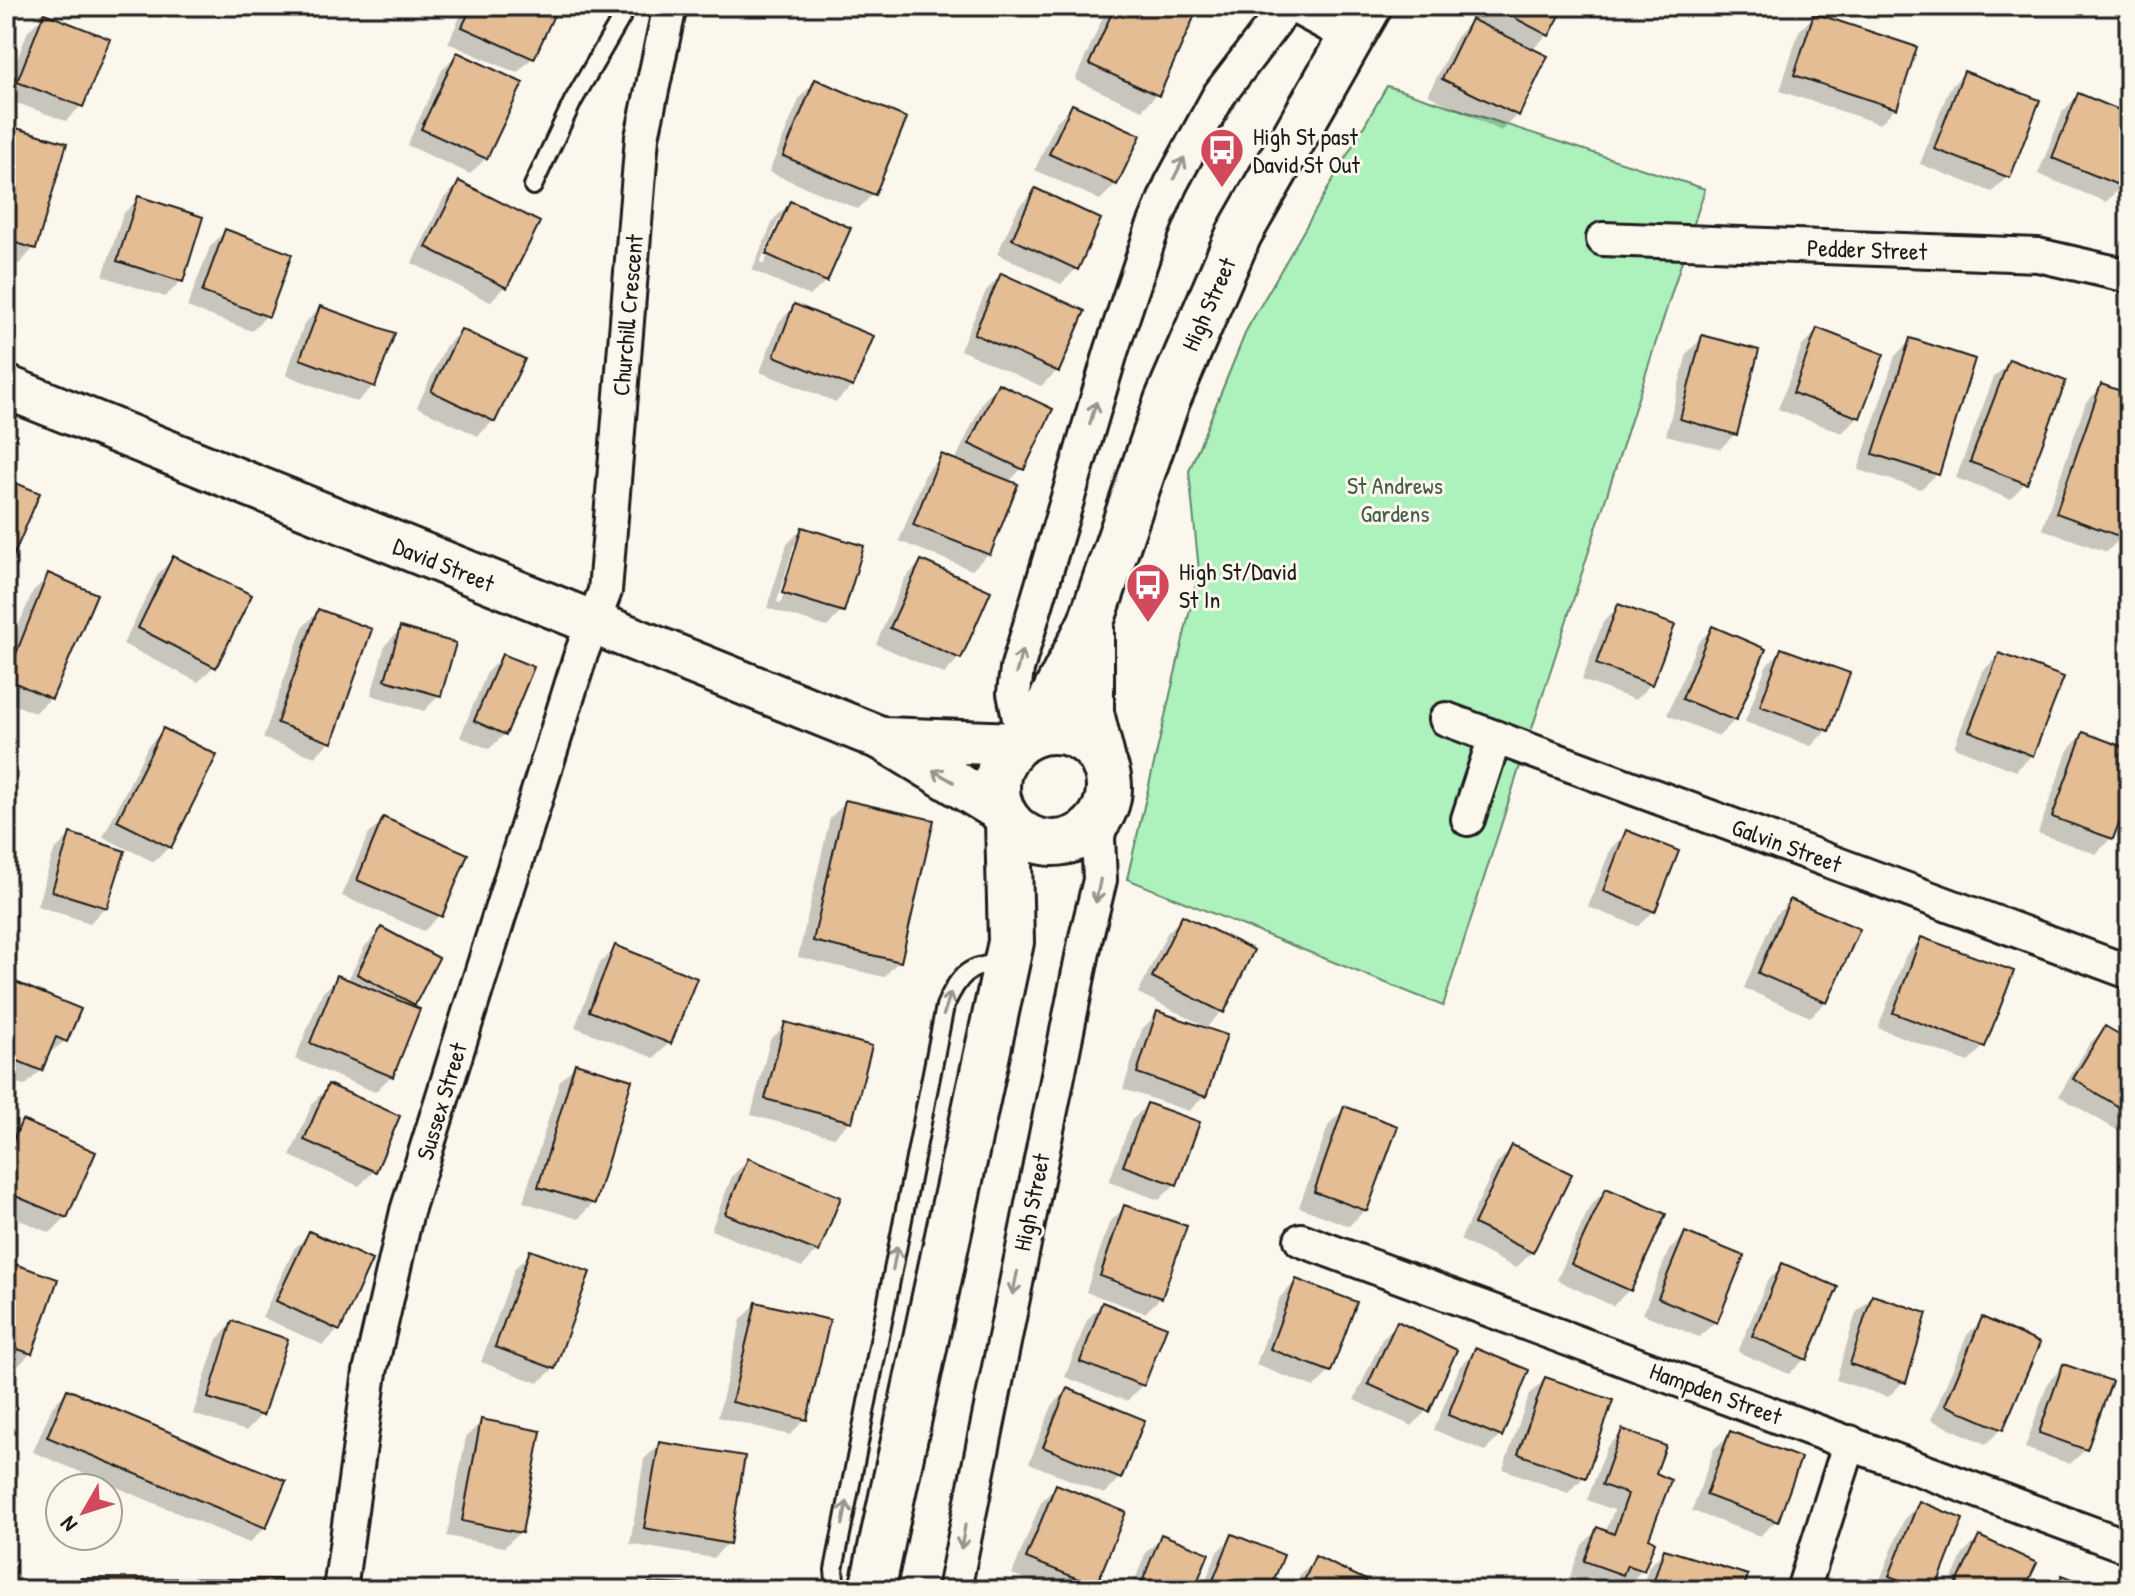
<svg xmlns="http://www.w3.org/2000/svg" width="2135" height="1596" font-family="'Patrick Hand',sans-serif">
<style>
.green{fill:#adf1bc;stroke:#64866c;stroke-width:2}
.shadow{fill:#0003;fill-rule:evenodd}
.building{fill:#e4bd95;stroke:#1c1c1c;stroke-width:2}
.lines{fill:none;stroke-linecap:round;stroke-linejoin:round}
.service-casing{stroke:#1c1c1c;stroke-width:22}
.minor-casing{stroke:#1c1c1c;stroke-width:38}
.tertiary-casing{stroke:#1c1c1c;stroke-width:48}
.secondary-casing{stroke:#1c1c1c;stroke-width:50}
.service{stroke:#fbf7ec;stroke-width:16}
.minor{stroke:#fbf7ec;stroke-width:32}
.tertiary{stroke:#fbf7ec;stroke-width:42}
.secondary{stroke:#fbf7ec;stroke-width:44}
.oneway{stroke:#97948e}
.labels{text-anchor:middle;dominant-baseline:central;stroke-width:6;stroke-linejoin:round;paint-order:stroke}
.poi-label{font-size:24px;fill:#1c1c1c;stroke:#fbf7ec;text-anchor:start}
.street-label{font-size:24px;fill:#1c1c1c;stroke:#fbf7ec}
.park-label{font-size:24px;fill:#485c4c;stroke:#fbf7ec}
</style>
<rect width="100%" height="100%" fill="#fbf7ec"/>
<filter id="ink" filterUnits="userSpaceOnUse"><feTurbulence type="fractalNoise" baseFrequency=".0125" numOctaves="2"/><feDisplacementMap in="SourceGraphic" scale="16" xChannelSelector="R" yChannelSelector="G"/><feConvolveMatrix kernelMatrix="1 2 1 2 8 2 1 2 1" color-interpolation-filters="sRGB"/></filter>
<g filter="url(#ink)">
<path class="green" d="M1387,86L1705,189L1443,1006L1127,879L1199,571L1189,471L1247,329Z"/>
<path class="shadow" d="M83,6H109L101,14Z
M465,6H555L532,58L517,73L448,43Z
M1108,6H1197L1157,94L1142,110L1075,80Z
M1470,6H1563L1547,35L1532,50L1545,57L1517,115L1501,131L1428,95L1456,37L1473,19L1465,15Z
M44,15L81,106L66,121L6,99V89L28,31Z
M1814,16L1895,108L1880,124L1780,91L1799,31Z
M457,54L486,158L470,174L407,145L442,70Z
M1964,73L2008,176L1992,192L1920,164L1949,89Z
M815,82L873,194L858,209L769,172L800,97Z
M2079,95L2129,116V167L2121,186L2106,202L2038,174L2063,111Z
M1072,106L1116,184L1100,200L1035,170L1056,122Z
M6,127L34,248L19,264L6,260Z
M459,184L505,286L490,302L412,263L443,199Z
M1035,191L1076,269L1061,284L997,254L1019,206Z
M139,198L181,281L165,297L103,276L123,214Z
M790,203L826,281L810,296L752,270L774,219ZM779,219H784L764,264L760,263Z
M225,231L267,315L252,331L187,307L210,247Z
M1001,275L1057,371L1041,386L960,350L986,291Z
M795,306L852,386L836,402L760,372L779,322Z
M320,308L373,386L357,402L286,375L304,324Z
M461,331L494,420L478,436L417,407L445,347Z
M1817,331L1858,417L1842,433L1778,409L1802,346Z
M1703,337L1735,434L1720,449L1666,435L1687,353Z
M1910,341L1937,474L1921,489L1858,470L1895,356Z
M2010,362L2025,483L2010,499L1956,478L1994,377Z
M998,386L1022,468L1009,482L1015,485L988,554L972,570L899,541L926,472L942,456L955,461L983,401Z
M2102,387L2129,397V517L2122,536L2107,552L2042,529L2086,402Z
M802,529L842,611L827,627L767,608L787,544ZM794,545H798L781,603L777,602Z
M174,558L214,666L198,682L123,644L158,574Z
M921,562L959,658L944,674L876,644L905,578Z
M49,576L51,698L35,713L6,701V655L33,591Z
M1619,606L1651,684L1635,700L1582,680L1603,622Z
M318,611L330,741L315,757L263,738L303,627Z
M1712,628L1735,720L1719,736L1667,715L1697,644Z
M401,629L439,695L424,711L371,695L385,645Z
M1782,650L1847,675L1827,730L1811,746L1745,722L1766,666Z
M1999,655L2032,755L2016,771L1954,747L1983,671Z
M502,656L505,734L489,749L460,737L487,672Z
M163,731L169,847L154,862L103,837L148,746Z
M2083,734L2129,751V790L2111,838L2096,854L2038,833L2068,750Z
M846,802L899,961L884,977L798,957L830,818Z
M383,820L440,915L424,931L342,896L368,835Z
M1626,833L1654,911L1638,926L1588,907L1611,848Z
M70,835L105,907L90,923L37,906L54,851Z
M1790,901L1826,1002L1810,1017L1744,988L1774,917Z
M1183,917L1222,1011L1207,1027L1138,993L1167,933Z
M381,930L414,1003L410,1007L417,1010L391,1076L375,1092L295,1059L322,993L338,978L347,982L365,946Z
M1921,939L1984,1046L1968,1062L1878,1028L1906,955Z
M616,948L670,1042L654,1058L575,1027L600,963Z
M6,980L65,1041L47,1055L41,1070L25,1086L6,1078Z
M1158,1013L1204,1096L1189,1111L1123,1089L1142,1029Z
M786,1025L850,1121L834,1137L751,1115L770,1040Z
M2105,1028L2129,1042V1131L2125,1135L2059,1096L2089,1044Z
M576,1065L593,1203L578,1219L523,1202L560,1081Z
M329,1087L374,1171L359,1186L290,1156L313,1102Z
M1147,1105L1197,1123L1175,1184L1159,1200L1109,1182L1131,1121Z
M1345,1108L1365,1210L1349,1226L1299,1207L1329,1124Z
M22,1122L66,1217L50,1233L6,1214V1139Z
M1513,1147L1532,1252L1516,1268L1460,1240L1497,1163Z
M748,1161L817,1251L802,1267L711,1230L732,1176Z
M1606,1190L1663,1215L1629,1290L1613,1306L1557,1280L1590,1206Z
M1125,1207L1161,1297L1145,1313L1086,1292L1109,1223Z
M310,1233L338,1330L323,1345L262,1317L294,1249Z
M1685,1235L1715,1322L1699,1337L1643,1314L1669,1250Z
M531,1253L554,1368L538,1383L481,1362L515,1268Z
M6,1263L31,1353L15,1369L6,1366Z
M1783,1266L1805,1359L1789,1374L1738,1352L1767,1281Z
M1296,1281L1330,1371L1314,1387L1256,1365L1280,1297Z
M1872,1297L1904,1381L1888,1397L1836,1380L1856,1313Z
M756,1304L805,1419L790,1435L718,1417L741,1320Z
M1102,1304L1142,1385L1127,1401L1065,1377L1087,1320Z
M1982,1320L2001,1429L1986,1444L1931,1420L1967,1335Z
M233,1323L261,1415L246,1431L193,1414L217,1339Z
M1397,1324L1427,1410L1412,1426L1354,1400L1382,1339Z
M1476,1351L1500,1436L1485,1451L1434,1430L1460,1366Z
M2064,1366L2086,1449L2070,1464L2025,1448L2048,1382Z
M1545,1379L1584,1477L1568,1493L1503,1469L1529,1395Z
M1067,1390L1119,1478L1104,1494L1029,1463L1052,1406Z
M67,1391L265,1527L249,1543L33,1452L52,1407Z
M482,1421L520,1532L504,1547L447,1536L466,1437Z
M1623,1432L1654,1475L1642,1570L1627,1586L1615,1581L1606,1590L1570,1576L1582,1545L1597,1530L1605,1533L1614,1510L1587,1500L1607,1447Z
M1730,1434L1776,1521L1760,1536L1692,1511L1714,1449Z
M660,1444L728,1543L713,1558L630,1544L644,1459Z
M2129,1477V1491L2124,1489Z
M1057,1486L1094,1584L1089,1590H1053L1012,1574L1041,1502Z
M1919,1504L1933,1590H1876L1904,1519Z
M1233,1536L1267,1590H1202L1217,1552Z
M1162,1537L1192,1590H1131L1146,1552Z
M1979,1538L2034,1564L2022,1590H1947L1963,1554Z
M1665,1551L1741,1590H1641L1649,1566Z
M1316,1559L1359,1590H1293L1300,1574Z
M2063,1577L2095,1590H2050Z
M81,1580L278,1590H71Z"/>
<path class="building" d="M472,6H558L534,59L462,27Z
M1115,6H1199L1159,96L1089,64Z
M1492,6H1565L1549,36Z
M44,13L110,39L83,107L17,82Z
M1814,13L1917,47L1897,109L1794,75Z
M1471,19L1548,56L1519,116L1442,79Z
M457,52L523,83L487,159L421,129Z
M1964,71L2040,100L2010,178L1934,149Z
M815,79L907,118L875,195L783,156Z
M2078,93L2129,114V173L2123,187L2052,158Z
M1072,104L1141,135L1117,185L1049,154Z
M6,125L67,143L36,249L6,240Z
M459,181L540,222L507,288L426,247Z
M1035,188L1101,219L1078,270L1012,239Z
M138,196L203,217L183,282L117,261Z
M790,201L851,228L827,282L766,254Z
M225,229L292,254L269,317L202,292Z
M1001,273L1085,311L1059,372L974,334Z
M794,304L874,336L853,387L774,356Z
M320,306L395,333L375,387L300,359Z
M1817,328L1884,354L1860,418L1793,393Z
M461,329L525,359L495,422L431,391Z
M1702,335L1759,350L1737,435L1680,419Z
M1910,338L1975,359L1939,475L1873,454Z
M2009,359L2066,381L2027,484L1970,462Z
M998,383L1053,409L1024,470L969,444Z
M2101,384L2129,394V523L2124,538L2056,513Z
M941,454L1018,484L990,555L913,525Z
M6,479L40,493L8,569L6,568Z
M802,527L864,546L844,612L782,593Z
M173,556L252,595L216,668L138,628Z
M921,560L991,591L961,659L890,628Z
M48,573L97,594L52,699L6,679Z
M1618,604L1675,625L1652,685L1596,664Z
M318,609L372,629L332,743L277,723Z
M1712,626L1766,649L1736,721L1682,699Z
M400,627L456,643L441,696L385,680Z
M1781,648L1850,673L1829,731L1760,706Z
M1999,653L2064,677L2033,756L1969,731Z
M502,654L534,667L506,735L474,721Z
M163,728L217,755L171,848L117,821Z
M2083,732L2129,749V796L2113,839L2052,817Z
M845,800L934,820L901,962L813,941Z
M383,817L468,854L442,917L357,880Z
M1626,830L1679,851L1655,912L1603,891Z
M70,833L125,851L107,908L52,891Z
M1790,899L1860,929L1827,1003L1758,973Z
M1182,915L1254,950L1224,1013L1152,977Z
M381,927L439,958L415,1005L357,974Z
M1921,937L2014,971L1985,1047L1893,1013Z
M615,945L697,978L671,1044L589,1011Z
M337,975L420,1009L393,1077L310,1043Z
M6,978L81,1009L67,1042L56,1037L42,1071L6,1056Z
M1157,1011L1227,1035L1206,1097L1137,1073Z
M785,1022L872,1046L852,1122L765,1099Z
M2105,1026L2129,1040V1113L2073,1079Z
M575,1063L632,1080L595,1204L538,1187Z
M328,1084L400,1116L376,1172L304,1140Z
M1147,1103L1200,1122L1177,1185L1123,1166Z
M1344,1106L1398,1126L1367,1211L1314,1192Z
M22,1120L96,1152L67,1218L6,1192V1157Z
M1512,1145L1572,1174L1533,1253L1474,1224Z
M748,1158L841,1197L819,1252L725,1214Z
M1606,1188L1666,1214L1631,1291L1571,1264Z
M1124,1205L1187,1226L1162,1298L1100,1276Z
M309,1231L372,1260L340,1331L276,1301Z
M1685,1232L1744,1256L1717,1323L1658,1298Z
M530,1250L590,1272L555,1369L495,1347Z
M6,1261L58,1279L32,1354L6,1345Z
M1782,1263L1838,1287L1807,1360L1752,1336Z
M1296,1279L1357,1302L1331,1372L1270,1349Z
M1872,1295L1927,1313L1906,1383L1850,1364Z
M756,1302L830,1320L807,1420L732,1402Z
M1102,1302L1167,1327L1144,1386L1080,1362Z
M1982,1317L2040,1343L2003,1430L1945,1405Z
M232,1321L288,1339L263,1416L208,1398Z
M1397,1321L1457,1350L1429,1412L1368,1384Z
M1475,1348L1529,1370L1502,1437L1448,1415Z
M2063,1364L2112,1381L2087,1450L2039,1433Z
M1545,1377L1613,1400L1586,1478L1518,1454Z
M1067,1388L1145,1420L1121,1479L1043,1447Z
M67,1389L286,1481L266,1528L47,1437Z
M481,1419L541,1431L522,1533L462,1521Z
M1622,1429L1666,1446L1656,1473L1671,1480L1649,1538L1655,1542L1644,1571L1627,1565L1623,1575L1584,1561L1597,1527L1614,1534L1628,1494L1602,1485Z
M1730,1431L1801,1458L1778,1522L1706,1495Z
M659,1442L745,1456L730,1544L644,1528Z
M1056,1484L1126,1512L1096,1586L1026,1558Z
M1919,1501L1963,1519L1935,1590H1926L1889,1576Z
M1161,1534L1209,1553L1194,1590H1139Z
M1232,1534L1284,1555L1270,1590H1209Z
M1979,1536L2037,1563L2024,1590L1955,1587Z
M1664,1549L1748,1575L1743,1590H1651Z
M1315,1556L1366,1580L1362,1590H1300Z
M2062,1575L2101,1590H2057Z
M80,1578L280,1579V1590H80Z
M649,1583L751,1588L750,1590H649Z"/>
<g class="lines">
<g class="service-casing">
<path id="service" d="M533,186L573,101L628,6
M836,1590L834,1570L945,1006C958,976 969,963 1003,964"/>
</g>
<g class="minor-casing">
<path id="minor" d="M1293,6L1351,37
M1603,239L2038,255L2129,276
M1446,719L2129,972
M1023,739L1014,693L1017,669L1112,349L1152,230L1171,184L1219,95L1287,6
M1468,819L1495,737
M1301,1240L2129,1547
M340,1590L370,1372L407,1211L581,654L605,591L642,137L670,6
M954,1590L1086,937L1100,880L1098,838L1102,814
M1803,1590L1850,1442"/>
</g>
<g class="tertiary-casing">
<path id="tertiary" d="M6,387L883,739L1003,812
M884,739L1016,744"/>
</g>
<g class="secondary-casing">
<path id="secondary" d="M1091,625V713L1104,765
M997 787a56 56 0 1 1 112 0a56 56 0 1 1-112 0Z
M1029,736L1045,713L1091,622L1167,401L1239,234L1369,6
M872,1590L1011,942L1008,821"/>
</g>
<use href="#service" class="service"/>
<use href="#minor" class="minor"/>
<use href="#tertiary" class="tertiary"/>
<use href="#secondary" class="secondary"/>
</g>
<defs><path id="oneway-shaft" d="M-6 0H5M1.5-3L5.5 0L1.5 3" fill="none" stroke-width="1.6" stroke-linecap="round" stroke-linejoin="round" transform="scale(2)"/></defs>
<g class="oneway">
<use href="#oneway-shaft" transform="translate(1179 168) rotate(-64)"/>
<use href="#oneway-shaft" transform="translate(1093 413) rotate(-74)"/>
<use href="#oneway-shaft" transform="translate(1019 662) rotate(-76)"/>
<use href="#oneway-shaft" transform="translate(943 776) rotate(-150)"/>
<use href="#oneway-shaft" transform="translate(1098 891) rotate(101)"/>
<use href="#oneway-shaft" transform="translate(947 1004) rotate(-72)"/>
<use href="#oneway-shaft" transform="translate(895 1258) rotate(-79)"/>
<use href="#oneway-shaft" transform="translate(1015 1283) rotate(102)"/>
<use href="#oneway-shaft" transform="translate(845 1513) rotate(-79)"/>
<use href="#oneway-shaft" transform="translate(963 1537) rotate(100)"/>
</g>
</g>
<defs>
<g id="bus-pin" transform="scale(2.3)"><path d="M0 17L-7.5 6A9.5 9.5 0 1 1 7.5 6Z" fill="#d1495b" stroke="#fbf7ec"/><path d="M-5-6H5V4H4V6H2V4H-2V6H-4V4H-5ZM-3.5-4V0h7V-4ZM-3.5 1.2v1.5H-2V1.2ZM2 1.2v1.5H3.5V1.2Z" fill="#fff"/></g>
</defs>
<g fill-rule="evenodd">
<use href="#bus-pin" x="1222" y="150"/>
<use href="#bus-pin" x="1148" y="585"/>
</g>
<g class="labels">
<g class="poi-label">
<text x="1253" y="136">High St past<tspan x="1253" dy="28">David St Out</tspan></text>
<text x="1179" y="571">High St/David<tspan x="1179" dy="28">St In</tspan></text>
</g>
<g class="street-label">
<text transform="translate(1867 249) rotate(2)">Pedder Street</text>
<text transform="translate(1208 304) rotate(-66)">High Street</text>
<text transform="translate(627 315) rotate(-85)">Churchill Crescent</text>
<text transform="translate(444 564) rotate(22)">David Street</text>
<text transform="translate(1787 845) rotate(20)">Galvin Street</text>
<text transform="translate(441 1101) rotate(-73)">Sussex Street</text>
<text transform="translate(1031 1202) rotate(-78)">High Street</text>
<text transform="translate(1716 1393) rotate(20)">Hampden Street</text>
</g>
<g class="park-label">
<text x="1395" y="485">St Andrews<tspan x="1395" dy="28">Gardens</tspan></text>
</g>
</g>
<rect width="2135" height="1596" fill="none" stroke="#fbf7ec" stroke-width="32"/>
<rect x="16" y="16" width="2103" height="1564" fill="none" stroke="#1c1c1c" stroke-width="3" filter="url(#ink)"/>
<g transform="translate(84 1512) rotate(231)"><circle r="38" fill="#fbf7ec" stroke="#a29f99" stroke-width="2"/>
<path d="M0-6L14 30L0 20L-14 30Z" fill="#d1495b"/>
<text y="-12" font-size="22" font-weight="bold" text-anchor="middle" fill="#1c1c1c">N</text>
</g>
</svg>
